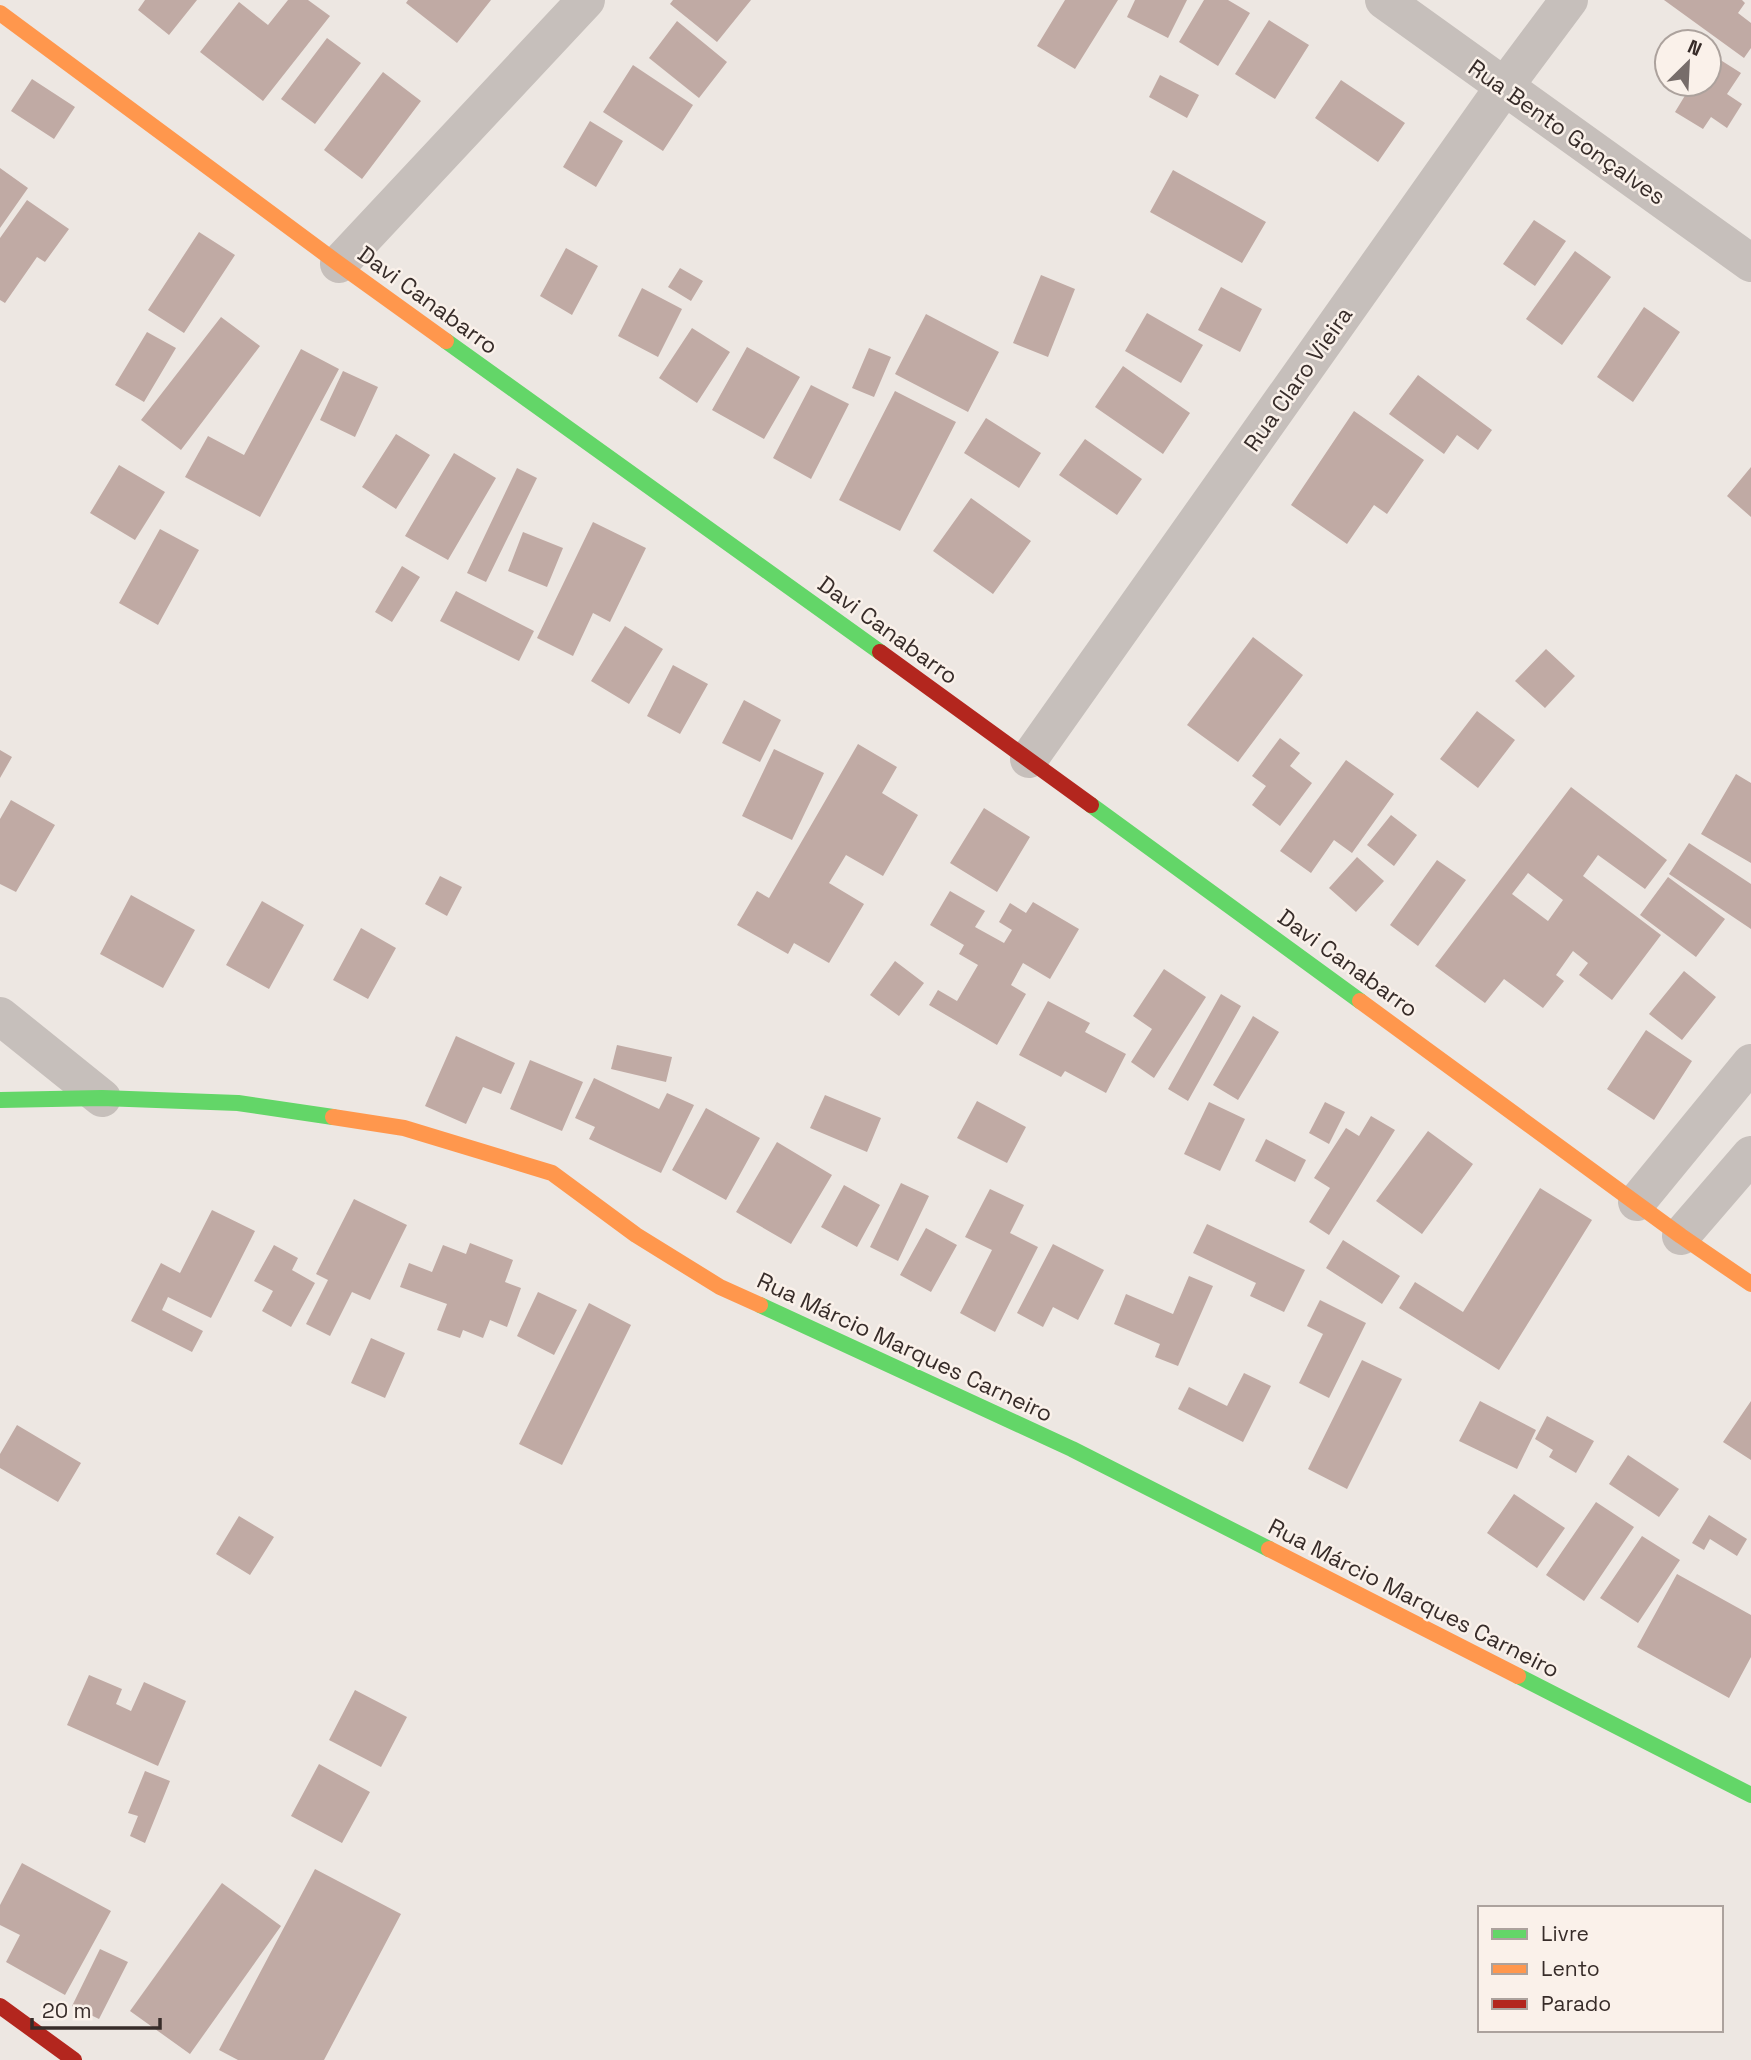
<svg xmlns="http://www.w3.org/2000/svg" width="1751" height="2060" font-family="'Space Grotesk',sans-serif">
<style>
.building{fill:#c0aaa4;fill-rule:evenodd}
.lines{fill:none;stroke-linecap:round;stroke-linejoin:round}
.street{stroke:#c6bfbb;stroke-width:38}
.fast{stroke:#63d668;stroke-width:16}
.slow{stroke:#ff974d;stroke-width:16}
.jam{stroke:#b3261e;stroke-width:16}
.labels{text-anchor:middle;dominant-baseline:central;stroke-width:5;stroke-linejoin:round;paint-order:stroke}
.street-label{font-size:23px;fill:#372c29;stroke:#faf1ea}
</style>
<rect width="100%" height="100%" fill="#ede7e2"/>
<path class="building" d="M145,0H197L169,35L138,10Z
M288,0H308L330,16L263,101L200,52L239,2L268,25Z
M408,0H491L457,43L406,3Z
M673,0H751L717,42L670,4Z
M1065,0H1118L1075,69L1037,46Z
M1135,0H1187L1168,38L1127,17Z
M1204,0H1228L1250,13L1218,66L1179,42Z
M1664,0H1742L1745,3L1738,13L1751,23V48L1744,58Z
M1269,20L1309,45L1275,99L1235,74Z
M677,21L727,62L699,98L649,58Z
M327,38L361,63L315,124L281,99Z
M1711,54L1741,73L1727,94L1742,104L1727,128L1711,117L1703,129L1675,112L1692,84H1709V58Z
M633,65L693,105L663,151L603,112Z
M383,72L421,101L362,179L324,150Z
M1160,75L1199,95L1187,118L1149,97Z
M32,79L75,107L54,139L11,111Z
M1341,80L1405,123L1378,162L1315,118Z
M590,121L623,141L596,187L563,167Z
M0,168L28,188L0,228Z
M1173,170L1266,222L1242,263L1150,212Z
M27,200L69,229L45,262L37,257L5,303L0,300V238Z
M1534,220L1566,241L1535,286L1503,264Z
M199,232L235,255L184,333L148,310Z
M566,248L598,266L572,315L540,296Z
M1575,251L1611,277L1562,345L1526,319Z
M680,268L703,281L691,301L668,287Z
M1041,275L1075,289L1048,357L1013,343Z
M1221,287L1262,309L1240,352L1198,330Z
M642,288L682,309L658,357L618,336Z
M1644,307L1680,332L1633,402L1597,377Z
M1147,313L1203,345L1181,383L1125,351Z
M926,314L999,352L968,412L895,374Z
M221,317L260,346L181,450L141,420Z
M692,328L730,352L697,403L659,378Z
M147,332L176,348L144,402L115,385Z
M747,347L800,377L764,439L712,410Z
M869,348L891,357L874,397L852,388Z
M301,349L339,369L260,517L185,477L208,436L244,455Z
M1123,366L1190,413L1163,454L1095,407Z
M343,371L378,387L355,437L320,420Z
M1418,375L1492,430L1478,450L1457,435L1444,454L1389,414Z
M811,385L849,404L811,479L773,458Z
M895,391L956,422L900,531L839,500Z
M1354,411L1424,460L1387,514L1374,505L1347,544L1291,505Z
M986,418L1041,453L1019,488L964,453Z
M396,434L430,455L396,509L362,487Z
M1085,439L1142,479L1117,515L1059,475Z
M454,453L496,478L448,560L405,536Z
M119,465L165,492L135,540L90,513Z
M1751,467V517L1727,496Z
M517,468L537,478L486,582L467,573Z
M971,498L1031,541L993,594L933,551Z
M593,522L646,548L610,622L593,613L573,656L537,638Z
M160,529L199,550L158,625L119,603Z
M523,532L563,548L547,587L508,571Z
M402,566L420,577L392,622L375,612Z
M456,591L534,631L519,661L440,621Z
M625,626L663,649L629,704L591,681Z
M1253,637L1303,675L1238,762L1187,725Z
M1546,649L1575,676L1545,708L1515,681Z
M673,665L708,684L680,734L647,716Z
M744,700L781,720L760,762L722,743Z
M1477,711L1515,740L1478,788L1440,759Z
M1280,738L1300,753L1290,766L1312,783L1280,826L1252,805L1266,786L1252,776Z
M858,744L897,767L882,793L918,815L883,876L846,855L829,883L864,904L829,963L794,943L788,954L737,925L757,891L769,898Z
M774,749L824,773L792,840L742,816Z
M0,750L12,757L0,778Z
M1346,760L1394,794L1352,853L1334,840L1311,873L1280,851Z
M1736,774L1751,783V863L1701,834Z
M1571,787L1667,860L1645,889L1598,855L1583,876L1661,935L1612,1000L1579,975L1588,963L1573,951L1556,975L1564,981L1543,1008L1504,979L1485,1003L1435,966ZM1528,873L1563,900L1548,921L1512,894Z
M11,800L55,825L16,892L0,884V819Z
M984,808L1030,837L997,892L950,863Z
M1391,815L1417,835L1394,866L1367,845Z
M1689,843L1751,884V929L1669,874Z
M1357,857L1384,881L1356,912L1329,888Z
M1437,860L1466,880L1418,946L1390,925Z
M440,876L462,887L447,916L425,904Z
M1668,877L1725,919L1696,957L1640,915Z
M950,891L985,911L975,927L1004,943L1012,930L999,922L1010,903L1026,913L1033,902L1079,929L1050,979L1023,963L1011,985L1026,994L997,1045L929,1005L938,990L957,1001L978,965L959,954L964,945L930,925Z
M131,895L195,930L163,988L100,954Z
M262,901L304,925L269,989L226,965Z
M361,928L396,948L368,999L333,980Z
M895,961L924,983L899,1016L870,995Z
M1164,969L1206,997L1154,1078L1131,1062L1152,1029L1133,1016Z
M1684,971L1716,997L1682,1040L1649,1014Z
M1221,994L1241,1006L1188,1101L1168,1089Z
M1048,1001L1090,1023L1085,1032L1126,1054L1106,1093L1065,1071L1061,1077L1019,1055Z
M1253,1016L1279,1032L1238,1100L1213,1085Z
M1646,1030L1692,1061L1654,1120L1607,1089Z
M456,1036L515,1063L501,1094L483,1087L466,1124L425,1106Z
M617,1045L672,1057L666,1082L611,1069Z
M530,1060L583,1082L562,1131L510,1109Z
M594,1078L659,1109L667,1093L694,1105L661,1173L589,1139L595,1127L575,1118Z
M825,1095L881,1118L867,1152L810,1128Z
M977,1101L1026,1127L1007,1163L957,1138Z
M1209,1102L1245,1119L1220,1171L1184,1154Z
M1325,1102L1345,1112L1329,1144L1309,1133Z
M706,1108L760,1138L726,1200L672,1170Z
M1371,1116L1395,1130L1329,1235L1309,1222L1330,1188L1314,1178L1346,1128L1359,1136Z
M1428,1131L1473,1164L1422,1234L1376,1201Z
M1266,1139L1306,1160L1295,1182L1255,1161Z
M777,1142L832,1175L791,1244L736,1212Z
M901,1183L929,1196L898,1261L870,1247Z
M844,1185L880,1205L857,1247L821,1227Z
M1540,1188L1592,1220L1499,1370L1399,1308L1415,1282L1463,1312Z
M990,1189L1024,1205L1010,1233L1038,1247L995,1332L960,1313L992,1250L965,1237Z
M354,1199L407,1225L370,1300L352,1292L330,1336L306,1324L328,1280L316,1274Z
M212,1210L255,1231L211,1318L168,1297L162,1310L203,1331L192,1352L131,1321L161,1263L180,1273Z
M1207,1224L1305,1270L1284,1312L1250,1296L1256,1283L1193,1253Z
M926,1228L957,1245L931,1292L900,1275Z
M1343,1240L1400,1276L1382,1304L1326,1268Z
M470,1243L513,1260L505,1282L521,1288L507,1327L490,1320L483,1338L463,1330L460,1338L437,1330L447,1304L400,1287L409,1263L432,1272L443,1245L466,1254Z
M1053,1244L1104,1270L1078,1320L1053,1307L1043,1327L1017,1313Z
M274,1245L298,1258L292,1270L315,1283L291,1327L262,1311L273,1291L254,1281Z
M1189,1276L1213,1286L1178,1366L1155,1357L1160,1344L1114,1324L1126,1294L1173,1314Z
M538,1292L577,1310L554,1355L517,1336Z
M1320,1300L1366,1323L1329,1398L1299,1383L1323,1334L1307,1326Z
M589,1303L631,1325L562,1465L519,1444Z
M371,1338L405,1353L385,1398L351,1383Z
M1362,1360L1402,1379L1347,1489L1308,1469Z
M1244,1373L1271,1386L1243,1442L1178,1409L1189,1387L1227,1406Z
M1480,1401L1536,1430L1517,1469L1459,1441Z
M1751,1401V1460L1723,1442Z
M1547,1416L1594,1441L1576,1473L1549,1457L1553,1450L1535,1439Z
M17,1425L81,1463L58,1502L0,1468V1454Z
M1628,1455L1679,1489L1659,1517L1609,1484Z
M1514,1494L1565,1528L1537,1568L1487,1533Z
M1596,1502L1634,1527L1584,1601L1546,1575Z
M1709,1515L1747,1539L1737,1556L1710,1539L1704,1550L1692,1543Z
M239,1516L274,1537L250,1575L216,1554Z
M1642,1536L1680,1560L1638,1623L1600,1598Z
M1677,1574L1751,1615V1657L1729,1698L1637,1647Z
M89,1675L122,1689L116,1704L131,1711L144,1682L186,1701L158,1766L67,1725Z
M355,1690L407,1717L381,1767L329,1740Z
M319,1764L370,1792L342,1843L291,1816Z
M145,1771L170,1781L145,1843L130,1836L138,1816L128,1813Z
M22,1863L111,1911L65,1995L6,1962L20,1935L0,1925V1905Z
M315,1869L401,1914L324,2060H238L219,2050Z
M222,1883L281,1926L190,2054L130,2011Z
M100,1949L128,1962L99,2019L72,2006Z"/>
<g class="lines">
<path class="street" d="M1384,0L1751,263
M339,264L586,0
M1029,759L1504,87L1569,0
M0,1016L102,1098
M1637,1202L1751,1063
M1681,1236L1751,1155"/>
<path class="fast" d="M446,341L880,652
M1091,805L1360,1001
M0,1100L102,1098L238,1103L333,1117
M760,1305L1072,1449L1269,1549
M1518,1676L1751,1795"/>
<path class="slow" d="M0,13L339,264L446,341
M1360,1001L1681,1236L1751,1284
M333,1117L404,1128L552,1173L636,1235L720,1287L760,1305
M1269,1549L1518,1676"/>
<path class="jam" d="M880,652L1091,805
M0,2006L74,2060"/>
</g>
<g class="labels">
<g class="street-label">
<text transform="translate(1567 132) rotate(35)">Rua Bento Gonçalves</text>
<text transform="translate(428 300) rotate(36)">Davi Canabarro</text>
<text transform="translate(1298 379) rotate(-55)">Rua Claro Vieira</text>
<text transform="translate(888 630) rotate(36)">Davi Canabarro</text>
<text transform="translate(1348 963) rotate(36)">Davi Canabarro</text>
<text transform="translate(905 1347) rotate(25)">Rua Márcio Marques Carneiro</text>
<text transform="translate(1414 1598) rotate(27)">Rua Márcio Marques Carneiro</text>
</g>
</g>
<rect x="1478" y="1906" width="245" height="126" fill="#faf1ea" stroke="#aca29d" stroke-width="2"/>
<rect x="1492" y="1929" width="35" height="10" fill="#63d668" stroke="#aca29d" stroke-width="2"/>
<text x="1541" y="1941" font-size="21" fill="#372c29">Livre</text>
<rect x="1492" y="1964" width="35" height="10" fill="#ff974d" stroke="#aca29d" stroke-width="2"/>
<text x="1541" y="1976" font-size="21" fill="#372c29">Lento</text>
<rect x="1492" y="1999" width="35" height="10" fill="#b3261e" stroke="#aca29d" stroke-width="2"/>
<text x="1541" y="2011" font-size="21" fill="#372c29">Parado</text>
<g transform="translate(1688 63) rotate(24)"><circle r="33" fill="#faf1ea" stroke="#aca29d" stroke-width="2"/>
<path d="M0-5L12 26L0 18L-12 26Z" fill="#776d6a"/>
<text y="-10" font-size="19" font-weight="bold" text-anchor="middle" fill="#372c29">N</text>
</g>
<path d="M32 2018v10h128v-10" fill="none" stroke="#372c29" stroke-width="3.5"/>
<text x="42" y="2018" font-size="21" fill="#372c29" stroke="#faf1ea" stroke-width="5" paint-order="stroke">20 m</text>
</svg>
